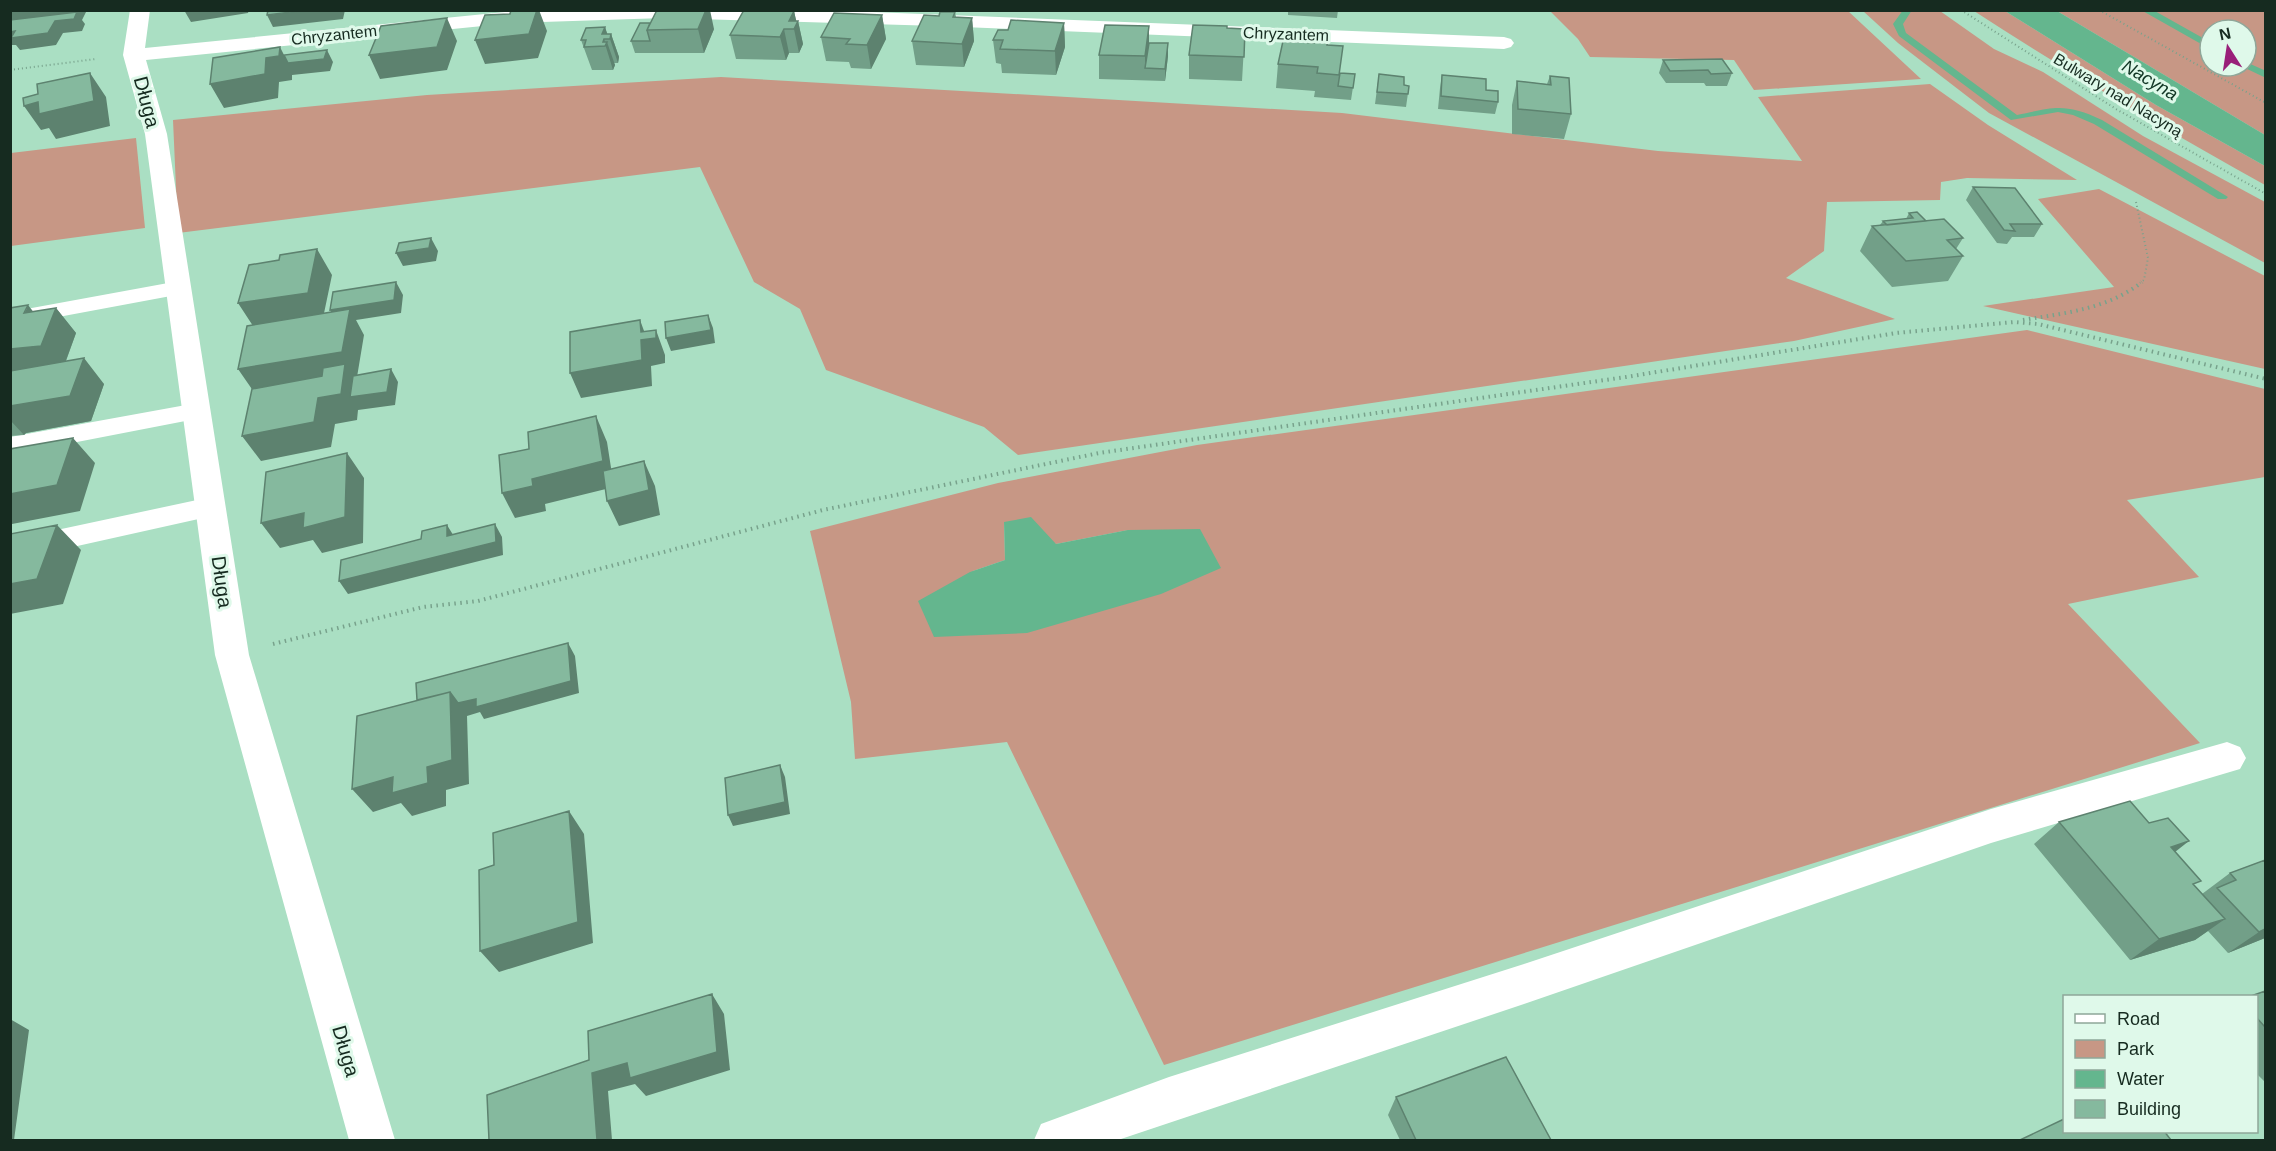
<svg xmlns="http://www.w3.org/2000/svg" width="2276" height="1151" font-family="Helvetica,sans-serif">
<style>
.green{fill:#c79785;fill-rule:evenodd}
.water{fill:#64b68e}
.lines{fill:none;stroke-linecap:round;stroke-linejoin:round}
.stream{fill:#64b68e;fill-rule:evenodd}
.path-far1{stroke:#78a28c;stroke-width:2;stroke-dasharray:1 3;stroke-linecap:butt}
.path{stroke:#78a28c;stroke-width:4;stroke-dasharray:1.5 4.5;stroke-linecap:butt}
.lane{fill:#fff;fill-rule:evenodd}
.street{fill:#fff;fill-rule:evenodd}
.wall{fill:#729f88}
.shaded-wall{fill:#5d826f}
.building{fill:#85b99e;stroke:#5d826f;stroke-width:1.5}
.labels{text-anchor:middle;dominant-baseline:central;stroke-width:6;stroke-linejoin:round;paint-order:stroke}
.far-street-label{font-size:16px;fill:#162b20;stroke:#dff9ea}
.far-water-label{font-size:18px;font-style:italic;fill:#113625;stroke:#dff9ea}
.street-label{font-size:20px;fill:#162b20;stroke:#dff9ea}
</style>
<rect width="100%" height="100%" fill="#aadfc3"/>
<path class="green" d="M1550,11H1848L1921,79L1754,90L1734,60L1590,57L1578,39Z
M1863,11H1940L1994,49L2043,72L2143,136L2265,202V263L1989,113L1898,43Z
M1974,11H2005L2156,105L2265,166V185C2166,130 2069,73 1974,11Z
M2057,11H2265V135ZM2210,30H2246V66H2210Z
M721,77L1342,113L1658,151L1802,161L1758,97L1930,84L1988,125L2077,180L1967,178L1941,182L1940,200L1827,202L1824,251L1786,278L1895,319L1794,341L1018,455L984,427L826,370L800,309L754,282L700,167L178,233L173,120L427,95Z
M136,138L145,228L11,246V153Z
M2099,189L2265,276V369L1983,306L2114,287L2038,199Z
M2027,330L2265,389V477L2127,500L2199,577L2068,604L2200,743L1164,1065L1007,742L855,759L851,702L810,531L998,483L1197,445ZM1004,522L1056,544L1128,530L970,572L1005,560Z"/>
<path class="water" d="M2005,11H2057L2265,135V166L2156,105Z
M1031,517L1056,544L1128,530L1200,529L1221,568L1161,594L1027,633L934,637L918,601L970,572L1005,560L1004,522Z"/>
<g class="lines">
<path class="stream" d="M1903,10H1912L1903,24L1906,33L2017,115C2055,107 2065,103 2102,120L2228,197L2226,199H2218L2094,124L2073,115L2058,112L2011,120L1899,36L1893,24Z
M2141,10H2153L2210,42V49Z
M2246,62L2266,71V78L2243,67L2246,66Z"/>
<path class="path-far1" d="M1961,10L2116,109L2266,194
M2099,10L2266,103
M10,70L96,59
M2136,202L2148,258L2144,280L2140,283"/>
<path class="path" d="M2023,320C2065,313 2108,309 2142,282
M273,644L423,607L478,601L823,510L1099,453L1626,377L1896,333L2014,322L2038,324L2266,379"/>
<path class="lane" d="M179,281L187,283L190,288L187,293L10,326V312Z
M197,403L206,405L210,411L206,417L10,455V437Z
M211,497L221,500L225,507L221,514L10,561V540Z"/>
<path class="street" d="M130,10H150L145,48L525,10H821L1504,37L1511,39L1514,43L1511,47L1504,49L938,26L664,18L512,23L146,60L167,134L249,655L395,1140H349L215,655L145,134L123,55Z
M2227,742L2240,747L2246,758L2240,769L1991,843L1524,1004L1118,1140H1034L1041,1124L1169,1077L1524,964L1991,809Z"/>
</g>
<path class="wall" d="M1224,10H1249V12Z
M1288,10H1338L1337,18L1288,15Z
M794,11L796,21H798L803,44L799,53H789L786,60L736,59L730,35Z
M955,12L956,17L972,18L974,41L964,67L916,65L912,41L939,16Z
M882,15L886,39L871,69L851,68L849,62L826,61L821,37Z
M640,23L714,29L704,53H635L631,41Z
M1064,23L1065,47L1056,75L1002,73L1001,64L996,63L993,40L1008,30Z
M605,27L607,34H611L619,57L618,63H614L615,65L613,70H592L581,40Z
M1227,28L1245,29L1242,81L1189,79V55Z
M1149,43L1168,56L1165,81L1099,79V55Z
M1327,45L1340,73L1355,74L1351,100L1314,97L1315,91L1276,88L1278,64Z
M1663,60L1732,73L1727,86H1706L1704,83H1666L1659,73Z
M1379,74L1404,85L1409,86L1406,107L1375,104Z
M1442,75L1486,90L1498,102L1495,114L1438,109L1440,88Z
M1550,76L1571,114L1564,139L1512,134V105L1517,81L1547,84Z
M1973,187L2042,224L2034,237H2012L2007,244L1997,243L1966,200Z
M1909,213L1963,238L1956,249L1963,256L1948,281L1892,287L1860,251L1872,226L1880,225L1883,221L1906,219Z
M10,308L33,312L56,308L76,333L66,361L104,384L91,421L26,433L24,435L10,436Z
M2059,822L2175,852L2195,886L2202,894L2230,873L2265,860V938L2228,953L2208,931L2195,940L2130,960L2034,844Z
M2265,991V1082L2256,1073V996Z
M1396,1097L1551,1140H1400L1388,1115Z"/>
<path class="shaded-wall" d="M10,10H87L82,20L85,24L82,31L63,33L56,45L20,50L16,45H10Z
M184,10H249L248,13L191,22Z
M307,10H345L343,19L273,27L267,15Z
M537,10H539L547,31L538,58L485,64L475,40Z
M706,10H710L714,29L704,53L698,29Z
M794,11L797,24L798,21L803,44L799,53L794,29L789,21Z
M882,15L886,39L871,69L867,45Z
M447,18L457,41L447,70L380,79L369,55Z
M972,18L974,41L964,67L962,44Z
M1064,23L1065,47L1056,75L1055,51Z
M1149,26V50L1145,68V56Z
M605,27L609,39H604L606,45L607,42L615,65L613,70L602,34Z
M784,29L789,53L786,60L780,37Z
M611,34L619,57L618,63L610,39Z
M1168,43V56L1165,81V69Z
M280,47L288,63L327,50L333,62L330,71L292,75V80L279,82L278,98L224,108L210,84L266,58Z
M90,73L106,97L110,126L56,139L49,128L41,130L24,106Z
M431,238L438,251L436,261L403,266L396,253Z
M317,249L332,275L323,318L255,329L238,303Z
M396,282L403,295L401,313L356,320L364,335L357,377L391,369L398,382L395,405L358,410L357,420L335,424L331,447L261,461L242,436L256,395L238,369L338,323L330,310Z
M28,305L47,329L56,308L76,333L62,371L10,378V349Z
M708,315L713,328L715,343L671,351L666,338Z
M640,320L647,339L656,330L665,355V363L651,366L652,386L581,398L570,373L641,332Z
M84,358L104,384L91,421L26,433L24,435L10,420V406Z
M596,416L607,442L614,487L545,504L546,511L515,518L502,493L532,479Z
M73,438L95,463L80,511L12,524L10,528V494Z
M347,453L364,478L363,543L322,553L313,540L280,548L261,523L304,513Z
M644,461L655,486L660,515L619,526L607,501Z
M495,524L502,537L503,555L348,594L339,581Z
M57,525L81,550L63,604L10,614V584Z
M447,525L455,538L447,536Z
M568,643L575,656L579,693L484,719L480,712L467,716L469,784L446,790V806L412,816L401,803L373,812L352,789L450,692Z
M780,765L785,777L790,814L733,826L728,815Z
M569,811L584,834L593,943L499,972L480,951Z
M2189,841L2161,863L2171,847Z
M2225,919L2195,940L2130,960L2159,939Z
M2265,929V938L2228,953L2259,932Z
M712,994L724,1014L730,1070L646,1096L635,1084L608,1091L612,1140H597L592,1073Z
M10,1019L29,1030L14,1140H10Z"/>
<path class="building" d="M268,10H307L267,15Z
M511,10H537L529,34L475,40L485,15L510,14Z
M657,10H706L698,29L647,30Z
M744,10L794,11L789,21H798L794,29H784L780,37L730,35Z
M77,12L74,19L55,21L48,33L11,38L15,31L10,32V20Z
M940,12H955L953,17L972,18L962,44L912,41L924,15L939,16Z
M834,13L882,15L867,45L846,44L850,39L821,37Z
M447,18L437,47L369,55L381,26Z
M1011,20L1064,23L1055,51L1000,49L1003,40H993L998,30H1008Z
M640,23H650L647,30L650,41H631Z
M1105,25L1149,26L1145,56L1099,55Z
M1193,25L1227,26V28L1245,29L1244,57L1189,55Z
M605,27L602,34H611L610,39H604L603,42H607L605,46L584,47L586,40H581L586,28Z
M1315,39L1328,40L1327,45L1343,46L1339,75L1317,73L1318,67L1278,64L1283,41L1314,43Z
M1149,43H1168L1165,69L1145,68Z
M280,47L279,56L266,58L265,74L210,84L213,58Z
M327,50L324,59L288,63L284,55Z
M1722,59L1732,73L1711,74L1708,70L1670,71L1663,60Z
M90,73L94,101L39,114L38,102L24,106L23,98L38,94L37,84Z
M1340,73L1355,74L1353,88L1338,86Z
M1379,74L1404,77V85L1409,86L1408,94L1377,92Z
M1442,75L1486,79V90L1498,91V102L1441,96Z
M1550,76L1569,78L1571,114L1518,109L1517,81L1551,85Z
M1973,187L2015,188L2042,224H2010L2015,231L2004,230Z
M1917,212L1926,221L1887,225L1883,221L1913,218L1909,213Z
M1944,219L1963,238L1947,240L1963,256L1906,261L1872,226Z
M431,238L429,248L396,253L399,243Z
M317,249L308,293L238,303L249,265L279,260L280,255Z
M396,282L394,300L330,310L333,292Z
M28,305L24,313L56,308L41,346L10,349V308Z
M350,309L342,352L238,369L247,326Z
M708,315L711,330L666,338L665,322Z
M640,320L641,332L656,330V338L641,340L642,360L570,373V332Z
M84,358L70,396L10,406V371Z
M345,364L341,394L318,398L314,422L242,436L252,389L322,376L323,368Z
M391,369L387,392L350,397L353,376Z
M596,416L603,461L532,479L533,486L502,493L499,455L529,449L528,432Z
M73,438L57,485L10,494V449Z
M347,453L345,517L303,528L304,513L261,523L266,472Z
M644,461L649,490L607,501L603,471Z
M495,524L496,542L339,581L341,560L421,539L422,531L447,525V536Z
M57,525L37,579L10,584V534Z
M568,643L571,681L476,707V699L458,703L450,692L417,700L416,683Z
M450,692L452,760L427,767L428,783L392,793L393,777L352,789L357,716Z
M780,765L785,802L728,815L725,778Z
M2130,801L2149,823L2168,818L2189,841L2171,847L2201,881L2193,884L2225,919L2159,939L2059,822Z
M569,811L578,922L480,951L479,870L494,865L493,833Z
M2265,860V929L2259,932L2217,888L2236,880L2230,873Z
M2265,991V1027L2256,1017V996H2251Z
M712,994L717,1052L630,1078L627,1063L592,1073L597,1140H489L487,1095L589,1060L588,1031Z
M1506,1057L1551,1140H1416L1396,1097Z
M2064,1119V1131H2164L2171,1140H2020Z"/>
<g class="labels">
<g class="far-street-label">
<text transform="translate(1286 34) rotate(2)">Chryzantem</text>
<text transform="translate(334 35) rotate(-6)">Chryzantem</text>
<text transform="translate(2118 95) rotate(31)">Bulwary nad Nacyną</text>
</g>
<g class="far-water-label">
<text transform="translate(2150 80) rotate(31)">Nacyna</text>
</g>
<g class="street-label">
<text transform="translate(147 102) rotate(75)">Długa</text>
<text transform="translate(222 582) rotate(82)">Długa</text>
<text transform="translate(346 1051) rotate(74)">Długa</text>
</g>
</g>
<rect width="2276" height="1151" fill="none" stroke="#162b20" stroke-width="24"/>
<rect x="2063" y="995" width="195" height="138" fill="#dff9ea" stroke="#8fa799" stroke-width="1.5"/>
<rect x="2075" y="1014" width="30" height="9" fill="#ffffff" stroke="#8fa799" stroke-width="1.5"/>
<text x="2117" y="1025" font-size="18" fill="#162b20">Road</text>
<rect x="2075" y="1040" width="30" height="18" fill="#c79785" stroke="#8fa799" stroke-width="1.5"/>
<text x="2117" y="1055" font-size="18" fill="#162b20">Park</text>
<rect x="2075" y="1070" width="30" height="18" fill="#64b68e" stroke="#8fa799" stroke-width="1.5"/>
<text x="2117" y="1085" font-size="18" fill="#162b20">Water</text>
<rect x="2075" y="1100" width="30" height="18" fill="#85b99e" stroke="#8fa799" stroke-width="1.5"/>
<text x="2117" y="1115" font-size="18" fill="#162b20">Building</text>
<g transform="translate(2228 48) rotate(348)"><circle r="28" fill="#dff9ea" stroke="#8fa799" stroke-width="1.5"/>
<path d="M0-4.5L10 22L0 15L-10 22Z" fill="#991f79"/>
<text y="-9" font-size="16" font-weight="bold" text-anchor="middle" fill="#162b20">N</text>
</g>
</svg>
